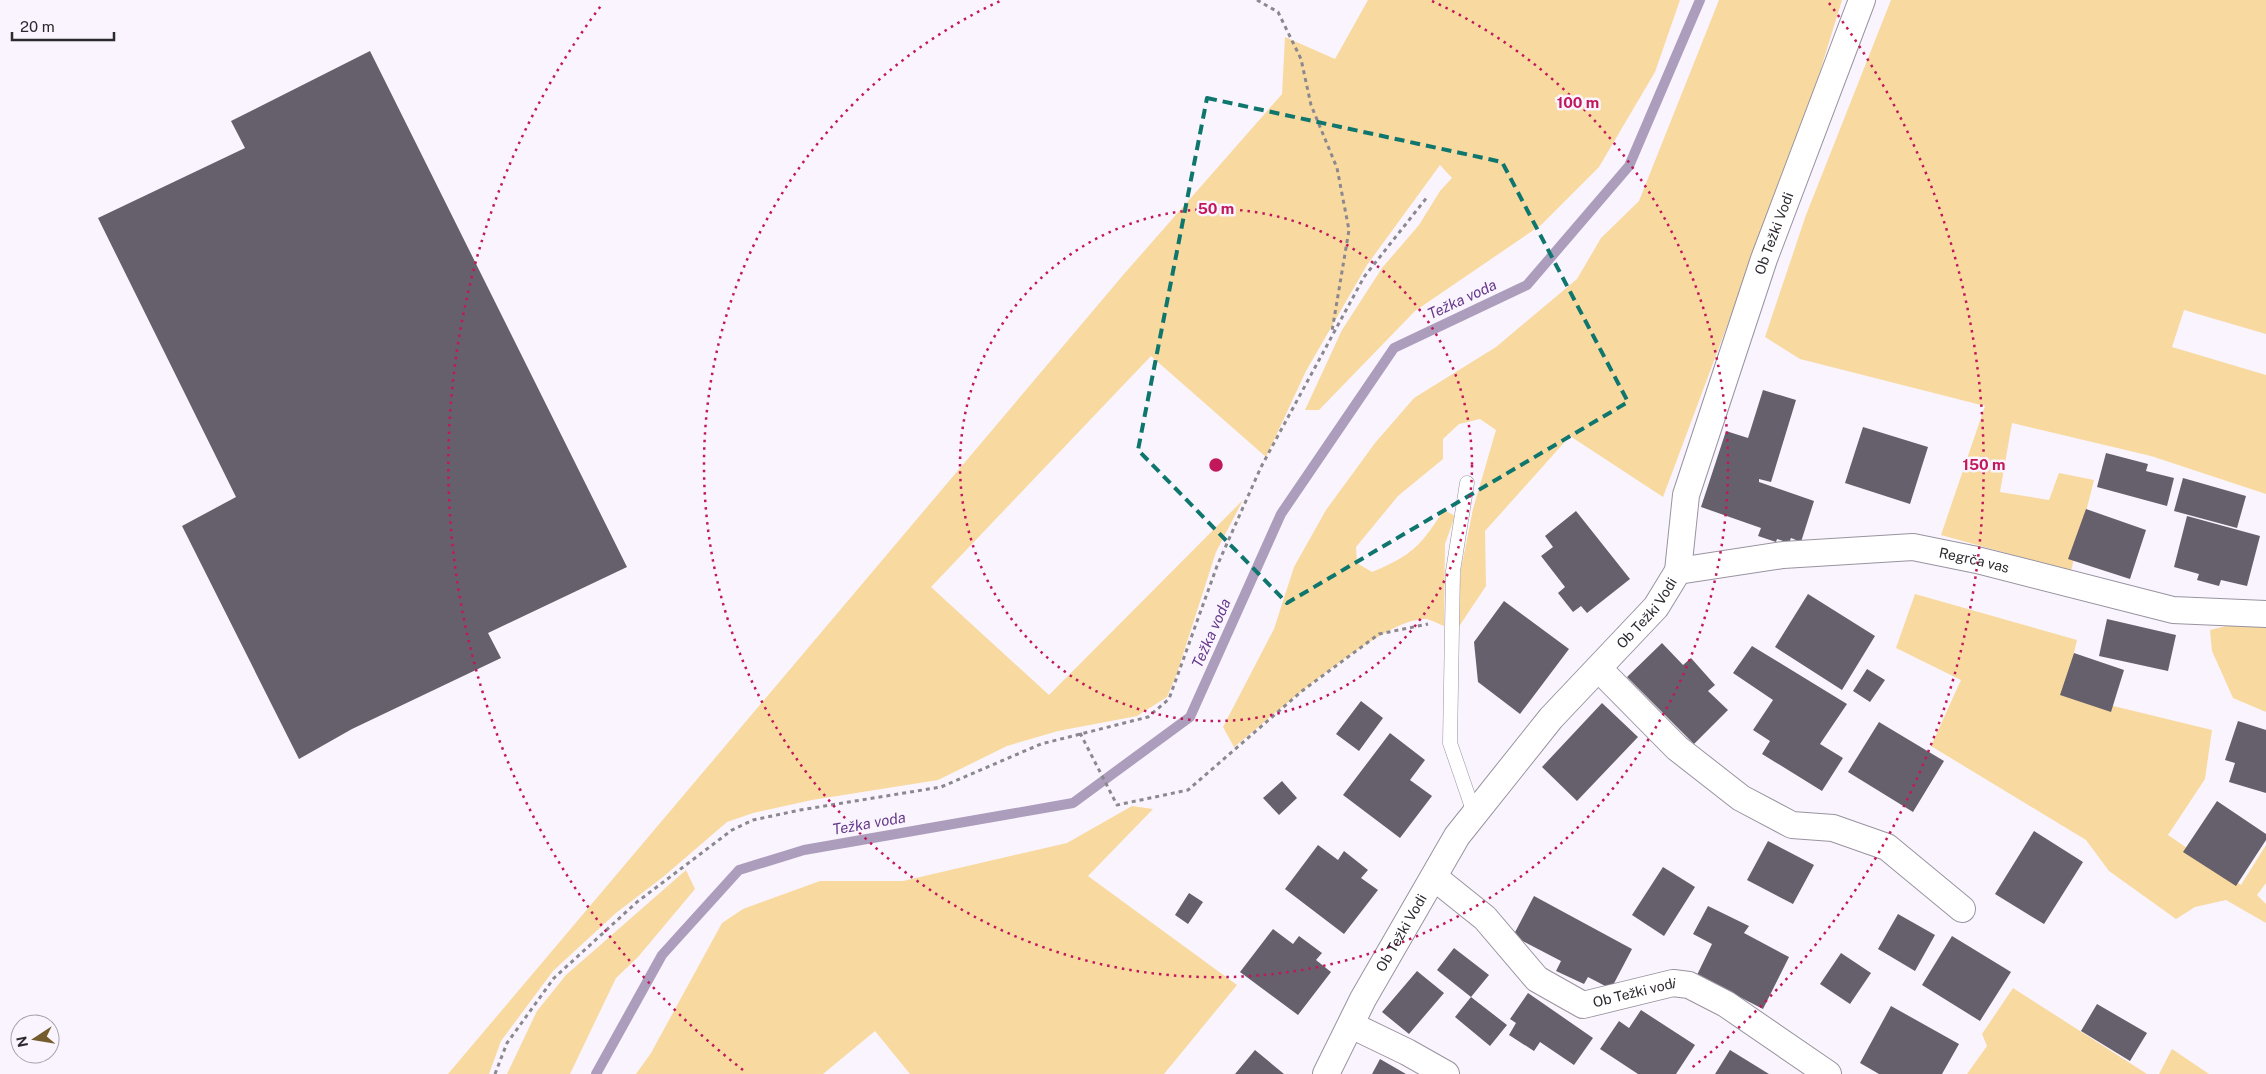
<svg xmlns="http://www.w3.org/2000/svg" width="2266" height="1074" font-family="'Public Sans',sans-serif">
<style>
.green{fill:#f8daa0}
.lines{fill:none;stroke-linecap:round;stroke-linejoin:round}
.stream{stroke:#ac9dbd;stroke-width:10}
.building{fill:#66606c}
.lane-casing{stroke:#9993a0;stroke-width:15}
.street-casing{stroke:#9993a0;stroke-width:28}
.path{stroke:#8b888f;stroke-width:3;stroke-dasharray:4 4;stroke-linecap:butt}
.lane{stroke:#fff;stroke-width:14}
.street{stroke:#fff;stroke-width:26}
.marked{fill:none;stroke:#0f766e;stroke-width:4;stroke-dasharray:10 6;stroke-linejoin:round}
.ring{fill:none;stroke:#c2185b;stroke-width:2.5;stroke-dasharray:2.5 5}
.labels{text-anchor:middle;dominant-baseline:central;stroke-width:5;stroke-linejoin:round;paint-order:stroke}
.street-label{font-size:14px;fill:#2c292f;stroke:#f9f4fd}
.water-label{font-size:15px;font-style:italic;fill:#66398b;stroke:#f9f4fd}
.centre{fill:#c2185b;stroke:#f9f4fd;stroke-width:2.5}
.ring-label{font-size:15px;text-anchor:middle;font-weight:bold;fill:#c2185b;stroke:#f9f4fd;stroke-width:5;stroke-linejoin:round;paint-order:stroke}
</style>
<rect width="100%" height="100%" fill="#f9f4fd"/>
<path class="green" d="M1368,0H1680L1655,72L1599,167L1541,225L1415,311L1319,410H1305L1342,330L1382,268L1419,225L1440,191L1452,178L1440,165L1367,265L1306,371L1266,457L1151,356L931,587L1049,695L1243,500L1216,552L1177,673L1167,697L1137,716L1058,731L1007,746L938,780L812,800L753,813L727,822L663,877L616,913L553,971L501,1041L489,1074H448L1124,274L1282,94L1285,37L1335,59Z
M1719,0H1842L1810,104L1663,497L1570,436L1485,531L1486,586L1456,631L1461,569L1473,509L1496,430L1480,419L1459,424L1443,439V459L1398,496L1356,547L1357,563L1372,572C1413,555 1420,546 1444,510L1455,516L1445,544L1444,626C1439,624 1432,620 1426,619C1384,616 1270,718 1234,747L1223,727L1274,629L1294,567L1326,510L1375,443L1414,398L1496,347L1577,279L1601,238L1639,201Z
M1891,0H2266V334L2184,310L2172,347L2266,375V494L2151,456L2012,423L2000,492L2049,500L2059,473L2094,480L2071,571L1941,535L1985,406L1800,359L1765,337L1806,215Z
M1915,594L2077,640L2064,694L2212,730L2205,779L2168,835L2241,885L2266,845V883L2257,895L2266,904V923L2226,900L2195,907L2176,919L2109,871L2086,840L1931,746L1961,680L1896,648Z
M2234,624L2266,627V712L2233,698L2212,651L2210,630Z
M1132,806L1153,809L1088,876L1237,985L1164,1074H910L875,1031L823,1074H636L651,1053L722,923L743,909L820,881H903L1067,843Z
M686,870L695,889L638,957L616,978L570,1074H507L537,1011L566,975Z
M2013,988L2147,1074H1967L1987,1046L1982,1034Z
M2172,1049L2209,1074H2159Z"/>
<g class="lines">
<path class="stream" d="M596,1074L662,955L739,870L804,850L1073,803L1190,717L1281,514L1394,348L1527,285L1629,166L1700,0"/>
</g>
<path class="building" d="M370,51L627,567L488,633L501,658L352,729L299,759L182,526L236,497L98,218L245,148L231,121Z
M1763,390L1796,400L1771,482L1759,479V482L1814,501L1801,542L1791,538L1789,543L1777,539L1776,542L1758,536L1761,528L1701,507L1726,431L1748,438Z
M1863,427L1928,447L1910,504L1845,483Z
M2106,453L2148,464L2146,471L2174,478L2167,506L2097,487Z
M2183,478L2246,496L2237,528L2174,511Z
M2086,509L2146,530L2130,579L2068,559Z
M1576,511L1630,579L1587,613L1581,606L1573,612L1558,593L1565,587L1541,556L1553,547L1545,536Z
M2187,516L2260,536L2247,586L2221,580L2219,586L2197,580L2199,574L2174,567Z
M1808,594L1875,636L1842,690L1775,647Z
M1504,601L1569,649L1520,714L1478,682L1474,642Z
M2107,619L2176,635L2168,671L2099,656Z
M1662,643L1683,665L1691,658L1715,685L1708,691L1728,710L1694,744L1627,677Z
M1752,646L1847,704L1820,744L1843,758L1822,791L1762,754L1770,741L1753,730L1773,700L1733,673Z
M2074,653L2124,670L2111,712L2060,695Z
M1867,669L1885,680L1870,702L1853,691Z
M1361,701L1383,718L1359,751L1336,734Z
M1602,703L1638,737L1577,801L1542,767Z
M2238,721L2266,730V793L2229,782L2235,763L2225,760Z
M1879,722L1944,761L1913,812L1848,772Z
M1390,733L1425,760L1410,780L1432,796L1400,838L1343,795Z
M1282,781L1297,798L1279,815L1263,798Z
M2217,801L2266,834V840L2236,886L2183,852Z
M2034,831L2083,862L2044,924L1995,894Z
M1768,841L1814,865L1793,904L1747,880Z
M1318,845L1338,860L1344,851L1368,870L1361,878L1378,890L1344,934L1285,889Z
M1663,867L1695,887L1664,936L1632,915Z
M1189,893L1203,902L1188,924L1175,915Z
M1534,896L1632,949L1611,989L1588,977L1584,984L1556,971L1561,961L1513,936Z
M1708,906L1749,926L1744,933L1789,957L1763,1009L1697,975L1712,944L1693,934Z
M1898,914L1935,935L1915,971L1878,949Z
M1273,929L1293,944L1299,936L1322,953L1316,960L1331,972L1298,1015L1240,972Z
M1952,936L2011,972L1980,1021L1922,985Z
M1454,948L1489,975L1471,997L1437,970Z
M1841,953L1871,973L1850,1004L1820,984Z
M1417,971L1444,993L1409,1034L1382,1012Z
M1528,993L1593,1038L1574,1065L1540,1042L1534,1051L1509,1035L1516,1023L1510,1019Z
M1471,997L1507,1025L1490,1046L1455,1017Z
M2097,1004L2147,1033L2130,1061L2081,1031Z
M1891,1006L1959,1044L1942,1074H1879L1860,1063Z
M1641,1010L1695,1045L1676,1074H1638L1600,1049L1619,1021L1629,1028Z
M1255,1050L1284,1074H1235Z
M1730,1050L1769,1074H1715Z
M1380,1059L1406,1074H1372Z"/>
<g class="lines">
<g class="lane-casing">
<path id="lane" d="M1467,483L1453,571L1450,743L1474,813"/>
</g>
<g class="street-casing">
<g id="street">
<path id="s1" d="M1678,571L1783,555L1913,547L1977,560L2173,610L2266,614"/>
<path d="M1599,669L1677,748L1741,798L1792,825L1833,828L1887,847L1962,909"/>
<path id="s2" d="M1435,878L1485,918L1537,979L1583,1005L1673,983L1689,985L1726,1004L1828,1074"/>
<path d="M1351,1025L1407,1052L1446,1074"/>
<path id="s3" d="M1326,1074L1363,999L1457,836L1551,718L1656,607L1678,571L1686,495L1764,259L1862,0"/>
</g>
</g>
<path class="path" d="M1257,0L1278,12L1301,59L1311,105L1337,168L1349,230L1332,331
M1080,733L1117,805L1188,790L1302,691L1379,634L1428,624
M495,1074L507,1043L554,978L637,902L732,830L753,820L800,810L941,787L1041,744L1148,717L1169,699L1217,566L1261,467L1364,277L1428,196"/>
<use href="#lane" class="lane"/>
<use href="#street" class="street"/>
</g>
<path class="marked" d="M1207,98L1502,162L1628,402L1287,603L1138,450Z"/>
<g class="ring">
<circle cx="1216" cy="465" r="256"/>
<path d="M1432 1A512 512 0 1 1 1000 1"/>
<path d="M743 1070A768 768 0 0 1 603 3M1829 3A768 768 0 0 1 1689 1070"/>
</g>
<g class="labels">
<g class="street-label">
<text stroke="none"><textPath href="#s3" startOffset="970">Ob Težki Vodi</textPath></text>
<text stroke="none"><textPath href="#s1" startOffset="299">Regrča vas</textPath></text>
<text stroke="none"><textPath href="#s3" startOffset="565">Ob Težki Vodi</textPath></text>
<text stroke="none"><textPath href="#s3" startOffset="160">Ob Težki Vodi</textPath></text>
<text stroke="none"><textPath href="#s2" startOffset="250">Ob Težki vodi</textPath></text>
</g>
<g class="water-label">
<text transform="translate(1462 299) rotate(-25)">Težka voda</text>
<text transform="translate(1211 633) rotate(-66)">Težka voda</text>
<text transform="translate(869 823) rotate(-10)">Težka voda</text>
</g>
</g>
<circle cx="1216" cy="465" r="8" class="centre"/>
<g class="ring-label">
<text x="1578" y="108">100 m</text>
<text x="1216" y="214">50 m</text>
<text x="1984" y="470">150 m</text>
</g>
<g transform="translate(35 1039) rotate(258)"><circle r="24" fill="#f9f4fd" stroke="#a7a3ab"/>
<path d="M0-4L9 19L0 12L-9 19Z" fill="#745c2d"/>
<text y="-8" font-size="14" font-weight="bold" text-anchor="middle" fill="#2c292f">N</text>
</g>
<path d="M12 32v8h102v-8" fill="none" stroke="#2c292f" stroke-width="2.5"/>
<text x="20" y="32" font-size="15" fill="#2c292f" stroke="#f9f4fd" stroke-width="4" paint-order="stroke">20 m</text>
</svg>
